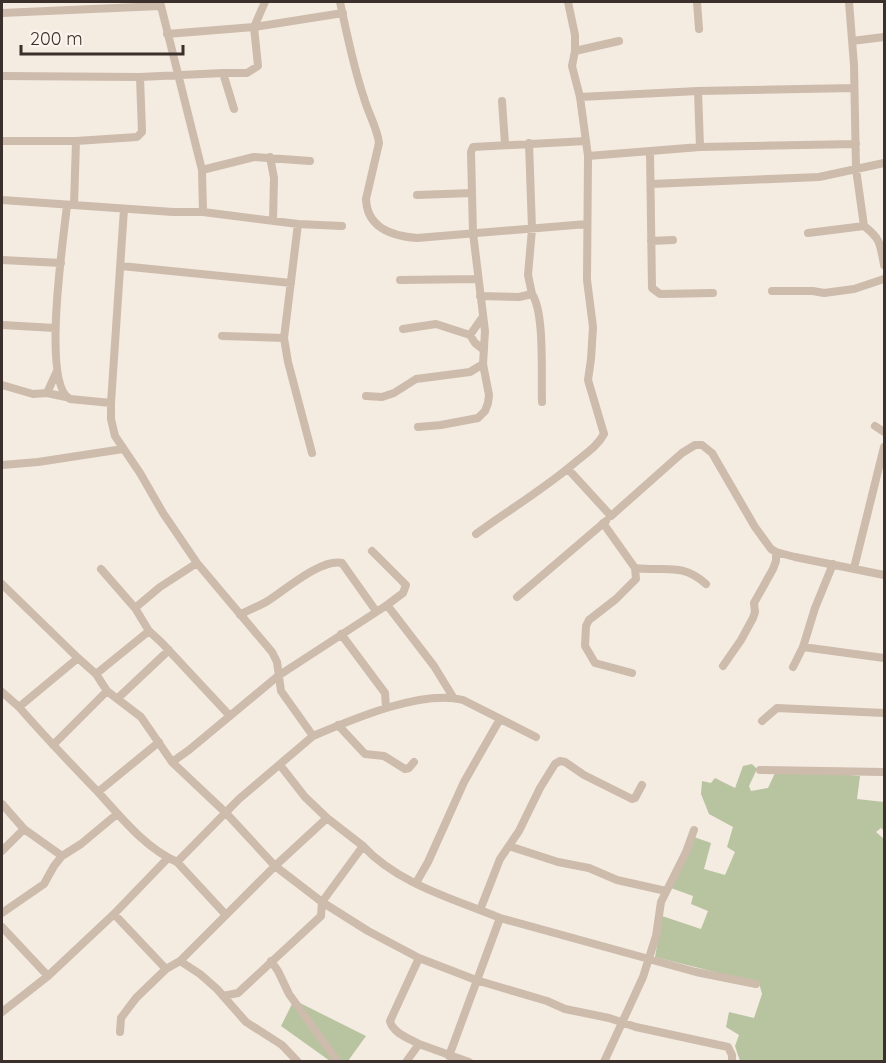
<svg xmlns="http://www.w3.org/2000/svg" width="886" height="1063" font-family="Quicksand,sans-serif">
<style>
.green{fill:#b8c4a0}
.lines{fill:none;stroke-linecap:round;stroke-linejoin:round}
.minor{stroke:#cdbbac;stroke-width:8}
</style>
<rect width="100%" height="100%" fill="#f4ebe1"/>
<path class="green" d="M752,764L757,769L749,786L751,791L768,788L775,773L820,772L860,776L857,799L884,802V831L881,828L876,832L884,839V1061H740L735,1046L739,1035L726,1027L729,1012L754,1018L762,994L759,983L655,957L662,916L701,929L708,911L691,904L693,896L671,888L694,837L711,843L704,869L725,875L735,852L727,847L733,827L709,814L701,794L702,781L711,783L715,778L735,788L743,766Z
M294,1000L366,1036L348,1061H330L281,1026Z"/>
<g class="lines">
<path class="minor" d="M340,2C347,34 353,66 364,98C368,113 377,127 379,143L366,199C367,228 392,236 417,238L587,224
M568,2L575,35V51L572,66L580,97L588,156
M697,2L699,29
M2,13L160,6
M167,34L254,27L265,2
M852,41L884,37
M575,51L619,41
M223,73H247L258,66L254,27L343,13
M2,76L140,77L223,73L234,109
M698,91L700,147
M580,97L698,91L854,88
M502,101L505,144
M2,141H76L137,137L142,132L140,77
M529,143L532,229L528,275L532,294
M650,152L652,288L660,294L713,293
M270,157L274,178L273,221
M202,170L254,157L310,161
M651,184L819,177L884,163
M417,195L472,193
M2,200L173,212H203L202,170L160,2
M67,205C64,236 41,384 70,399L111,403
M74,205L76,141
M124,209L111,403V419L115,436L140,473L163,513L197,563L272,652L277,662L281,691L313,736L239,799L177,862L226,915L275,866L327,818L363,846L322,902L321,916L238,993L223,996
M203,212L298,224L342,226
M298,224L284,338L288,362L312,453
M864,226C881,239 880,244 884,265
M808,233L864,226L856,169L854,65L849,2
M651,241L673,240
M2,260L61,263
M121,266L291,283
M400,280L478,279
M772,291H813L824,293L854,289L884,279
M480,296L519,297L532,294C545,313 541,376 542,402
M2,325L55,328
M403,329L436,324L470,335L482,318
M470,335L475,343L484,350
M222,336L284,338
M2,385L33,394L47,393L66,397
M47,393L57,371
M366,396L382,397L394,393L416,379L470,372L483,364
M875,426L884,432
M418,427L441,425L478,418L485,411L488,403L489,395L483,364L485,331L473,233L471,152L473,147L586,141
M2,465L38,462L123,449
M568,469L611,516L682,453L695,445H702L712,453L755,527L771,549L776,552L795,557L884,575
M603,523L635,568L636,579L616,599L589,620L586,626L585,646L595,663L632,673
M476,534C510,509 546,488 578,460C588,452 598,445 604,434L588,380L591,359L593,327L587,280L588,156L700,147L856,144
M372,551L406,585L403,593L387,605
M635,568C665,572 681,562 706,584
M854,568L884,447
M2,584L78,658
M517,597L606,521
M135,608L160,587L197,563
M240,615C248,610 257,607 266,602C284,591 321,558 342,563L376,611
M149,631L162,643L230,716
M341,634L385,693L386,708
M803,647L815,608L833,564
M723,666L741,640L753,618L755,612L754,603L773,569L776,561V552
M793,667L803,647L884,658
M96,674L149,631L135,608L101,569
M2,692L19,707C44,736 71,764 98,792C121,817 145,848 177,862
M117,699L169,650
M19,707L78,658L96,674L107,691L141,717L172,762
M762,721L777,708L884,713
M338,725L365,754L384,756L405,769L409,768L414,762
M313,736C351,720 422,689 463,700L536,737
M53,745L107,691
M280,765L305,797L327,818
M760,770L884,772
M98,792L159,742
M2,804L24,829L62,856
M363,846C398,884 454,899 500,918L449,1056
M509,846L558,862L589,868L617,880L666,891
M2,851L24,829
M416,883L428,862L464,782L500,719
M480,910L500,859L519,831L540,788L555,764L560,761L565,762L584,775L632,799L635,798L642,785
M2,913L44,884L54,866L62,856L81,844L117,814
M114,914L166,969L180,961
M226,915L180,961L200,974L217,989L246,1022L282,1045L298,1062
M500,918L696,972L756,984
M2,927L48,976
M419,958L476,980L547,1001L565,1009L609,1018L636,1027L728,1047L732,1055V1062
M271,961L278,971L289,994L338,1062
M2,1012L48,976L114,914L168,858
M120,1032L121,1018L136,998L166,969
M419,1044C408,1038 393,1033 390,1021L419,958L368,931L322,902L275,866L226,813L172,762L189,750L278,676L387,605L434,666L453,697
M406,1062L419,1044L469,1062
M604,1062L643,977L656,936L661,902L686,852L694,830"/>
</g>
<rect width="886" height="1063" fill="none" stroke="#3b302b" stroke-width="6"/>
<path d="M21 45v9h162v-9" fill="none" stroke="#3b302b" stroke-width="3"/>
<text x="30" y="45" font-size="18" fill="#3b302b" stroke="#fbf5ee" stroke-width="4.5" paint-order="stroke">200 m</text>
</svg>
